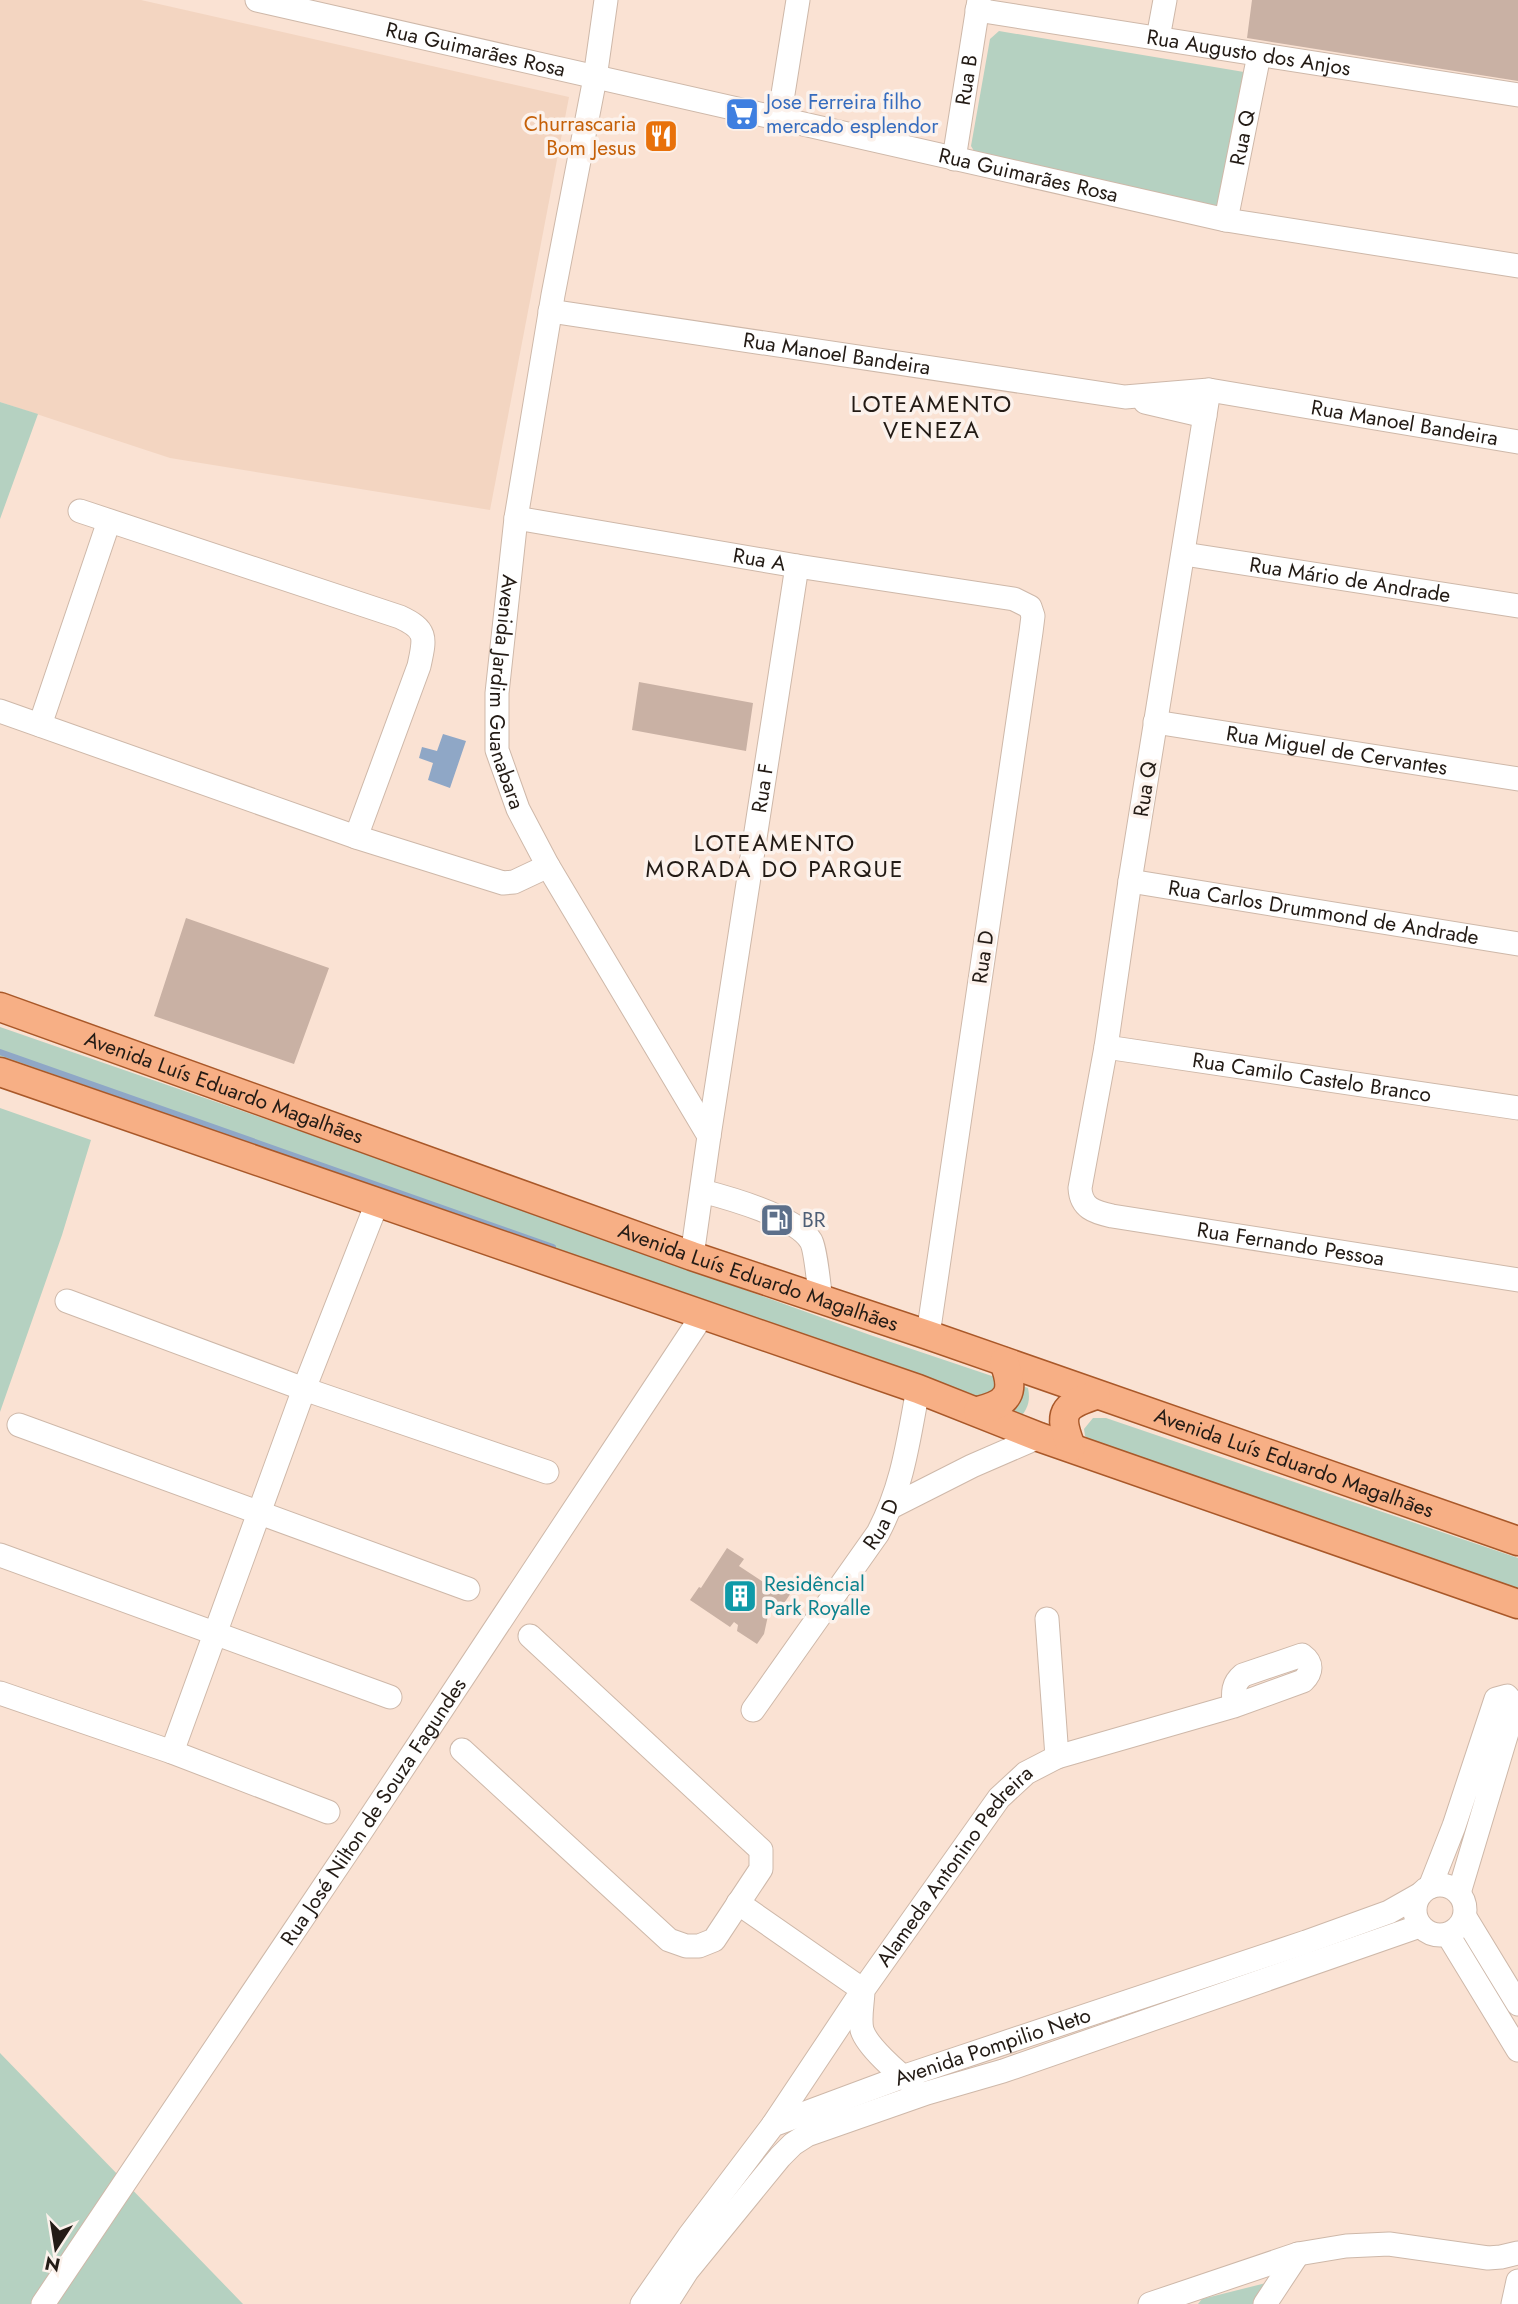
<svg xmlns="http://www.w3.org/2000/svg" width="1518" height="2304" font-family="Jost,sans-serif">
<style>
.built{fill:#f3d5c1}
.green{fill:#b5d1c1}
.water{fill:#8fa7c6}
.lines{fill:none;stroke-linecap:round;stroke-linejoin:round}
.stream{stroke:#8fa7c6;stroke-width:6}
.building{fill:#c9b1a4}
.minor-casing{stroke:#ceb8a9;stroke-width:25}
.major-casing{stroke:#a95829;stroke-width:31}
.minor{stroke:#fff;stroke-width:23}
.major{stroke:#f7af85;stroke-width:28}
.labels{text-anchor:middle;dominant-baseline:central;stroke-width:7;stroke-linejoin:round;paint-order:stroke}
.street-label{font-size:21px;fill:#231b15;stroke:#fcf2ec}
.shop-label{font-size:21px;fill:#366cbe;stroke:#fcf2ec;text-anchor:start}
.food-label{font-size:21px;fill:#c56008;stroke:#fcf2ec;text-anchor:end}
.service-label{font-size:21px;fill:#4e5e75;stroke:#fcf2ec;text-anchor:start}
.culture-label{font-size:21px;fill:#0d838f;stroke:#fcf2ec;text-anchor:start}
.neighbourhood-label{font-size:23px;letter-spacing:2px;fill:#231b15;stroke:#fcf2ec}
</style>
<rect width="100%" height="100%" fill="#fae2d3"/>
<path class="built" d="M0,0H141L569,97L490,510L170,458L0,402Z"/>
<path class="green" d="M999,31L1244,72L1251,82L1226,209L977,156L971,146L990,39Z
M0,402L38,414L0,519Z
M0,1027L441,1180L870,1335L1028,1388C1031,1402 1027,1411 1017,1421L0,1066Z
M0,1108L91,1140L62,1235L0,1412Z
M1093,1418H1106L1518,1558V1600L1094,1443L1085,1436L1084,1429Z
M0,2053L243,2304H0Z
M1266,2283L1253,2304H1198L1202,2299Z"/>
<path class="water" d="M443,734L466,741L450,788L428,780L433,763L419,758L422,747L437,751Z"/>
<g class="lines">
<path class="stream" d="M0,1052L553,1247"/>
</g>
<path class="building" d="M1252,0H1518V81L1247,38Z
M639,682L753,703L746,751L632,730Z
M186,918L329,968L294,1064L154,1016Z
M727,1548L744,1559L739,1566L768,1585L772,1579L791,1593L780,1609L769,1611L764,1634L757,1644L737,1631L738,1625L734,1622L730,1627L690,1600L699,1587L701,1588Z"/>
<g class="lines">
<g class="minor-casing">
<g id="minor">
<path id="s1" d="M257,0L1226,220L1518,266"/>
<path id="s2" d="M606,0L595,78L553,295L516,518L497,693V750L518,809L548,866L709,1136L692,1256"/>
<path id="s3" d="M977,10L1518,95"/>
<path d="M1158,38L1165,0"/>
<path d="M779,119L798,0"/>
<path id="s4" d="M954,159L979,0"/>
<path id="s5" d="M1226,220L1259,55"/>
<path id="s6" d="M550,311L1125,397L1209,390L1518,442"/>
<path id="s7" d="M1209,390L1130,881L1106,1047L1080,1188C1081,1208 1094,1212 1112,1216L1518,1280"/>
<path d="M1145,402L1205,416"/>
<path d="M80,511L400,617C428,630 425,638 419,666L356,837"/>
<path id="s8" d="M516,518L797,566L1014,599L1030,607L1033,616L1031,632L928,1335"/>
<path id="s9" d="M1184,554L1518,606"/>
<path d="M0,711L356,837L503,883L514,882L548,866"/>
<path id="s10" d="M1155,722L1518,779"/>
<path d="M40,725L109,521"/>
<path id="s11" d="M1130,881L1518,944"/>
<path id="s12" d="M1106,1047L1518,1108"/>
<path id="s13" d="M709,1136L797,566"/>
<path d="M702,1191C729,1198 797,1217 811,1241C816,1250 819,1288 821,1301"/>
<path d="M67,1301L304,1389L547,1472"/>
<path d="M19,1425L468,1589"/>
<path d="M891,1507L972,1466L1039,1437"/>
<path d="M0,1555L390,1697"/>
<path d="M1047,1619L1057,1757"/>
<path d="M0,1693L172,1752L328,1812"/>
<path id="s14" d="M753,1710L878,1533C903,1485 908,1442 918,1389"/>
<path d="M462,1750L669,1940L686,1946H699L714,1940L761,1869V1850L530,1636"/>
<path d="M172,1752L304,1389L377,1203"/>
<circle cx="1440" cy="1910" r="25"/>
<path d="M1430,1887L1454,1826L1496,1699L1507,1696L1515,1706L1459,1893"/>
<path d="M738,1903L863,1990L773,2125"/>
<path d="M1465,1917L1518,2004"/>
<path d="M1448,1935L1518,2050"/>
<path id="s15" d="M912,2083C898,2074 867,2046 862,2030C859,2018 863,2002 863,1990L999,1798L1026,1773L1057,1757L1234,1706L1303,1681C1312,1672 1313,1663 1302,1655L1243,1675C1232,1684 1233,1693 1234,1706"/>
<path id="s16" d="M43,2304L362,1830L702,1316"/>
<path id="s17" d="M642,2304L689,2236L773,2125L902,2077L1306,1942L1389,1912L1419,1895"/>
<path d="M666,2304L687,2271L780,2157L793,2144L807,2135L927,2093L1003,2071L1420,1926"/>
<path d="M1150,2304L1298,2254L1346,2246L1389,2244L1488,2258L1501,2257L1518,2253"/>
<path d="M1265,2304L1298,2254"/>
<path d="M1513,2304L1518,2281"/>
</g>
</g>
<g class="major-casing">
<g id="major">
<path id="s18" d="M0,1007L692,1256L928,1335L1518,1541"/>
<path d="M0,1072L918,1389L1039,1437L1518,1604"/>
<path d="M978,1411C1010,1403 1015,1392 1004,1362"/>
<path d="M1071,1447C1058,1413 1062,1406 1096,1395"/>
</g>
</g>
<use href="#minor" class="minor"/>
<use href="#major" class="major"/>
</g>
<defs>
<g id="supermarket-square" transform="scale(1.75)"><rect x="-9" y="-9" width="18" height="18" rx="4" fill="#3f7fe0" stroke="#fcf2ec"/><path d="M-6-5.5h2.5l.6 2H6L4.5 2H-2.5L-4.4-4H-6ZM-1.5 3.2a1.3 1.3 0 1 0 .1 0ZM3 3.2a1.3 1.3 0 1 0 .1 0Z" fill="#fff"/></g>
<g id="restaurant-square" transform="scale(1.75)"><rect x="-9" y="-9" width="18" height="18" rx="4" fill="#e8710a" stroke="#fcf2ec"/><path d="M-5-6h1v4h1v-4h1v4h1v-4h1v5L-1.5 .5V6h-2V.5L-5-1ZM5-6V6H3V1.5H1.5Q1.5-4 5-6Z" fill="#fff"/></g>
<g id="fuel-square" transform="scale(1.75)"><rect x="-9" y="-9" width="18" height="18" rx="4" fill="#5c6f8a" stroke="#fcf2ec"/><path d="M-5.5-6h7V0h2V4h1.3V-2.5L3-4.5l.8-.8L6-3V5H2.5V1h-1V6h-7ZM-4.2-4.7v3.2H.2V-4.7Z" fill="#fff"/></g>
<g id="building-square" transform="scale(1.75)"><rect x="-9" y="-9" width="18" height="18" rx="4" fill="#0f9aa8" stroke="#fcf2ec"/><path d="M-4-6H4V6H1V3H-1V6H-4ZM-2.5-4.3h1.7v1.8h-1.7ZM.8-4.3h1.7v1.8H.8ZM-2.5-1h1.7V.8h-1.7ZM.8-1h1.7V.8H.8Z" fill="#fff"/></g>
</defs>
<g fill-rule="evenodd">
<use href="#supermarket-square" x="742" y="114"/>
<use href="#restaurant-square" x="661" y="136"/>
<use href="#fuel-square" x="777" y="1220"/>
<use href="#building-square" x="740" y="1596"/>
</g>
<g class="labels">
<g class="street-label">
<text stroke="none"><textPath href="#s1" startOffset="224">Rua Guimarães Rosa</textPath></text>
<text stroke="none"><textPath href="#s3" startOffset="275">Rua Augusto dos Anjos</textPath></text>
<text stroke="none"><textPath href="#s4" startOffset="80">Rua B</textPath></text>
<text stroke="none"><textPath href="#s5" startOffset="84">Rua Q</textPath></text>
<text stroke="none"><textPath href="#s1" startOffset="791">Rua Guimarães Rosa</textPath></text>
<text stroke="none"><textPath href="#s6" startOffset="290">Rua Manoel Bandeira</textPath></text>
<text stroke="none"><textPath href="#s6" startOffset="864">Rua Manoel Bandeira</textPath></text>
<text stroke="none"><textPath href="#s8" startOffset="247">Rua A</textPath></text>
<text stroke="none"><textPath href="#s9" startOffset="168">Rua Mário de Andrade</textPath></text>
<text stroke="none"><textPath href="#s2" startOffset="702">Avenida Jardim Guanabara</textPath></text>
<text stroke="none"><textPath href="#s10" startOffset="184">Rua Miguel de Cervantes</textPath></text>
<text stroke="none"><textPath href="#s13" startOffset="352">Rua F</textPath></text>
<text transform="translate(1145 789) rotate(-81)">Rua Q</text>
<text stroke="none"><textPath href="#s11" startOffset="196">Rua Carlos Drummond de Andrade</textPath></text>
<text transform="translate(983 957) rotate(-82)">Rua D</text>
<text stroke="none"><textPath href="#s12" startOffset="208">Rua Camilo Castelo Branco</textPath></text>
<text stroke="none"><textPath href="#s18" startOffset="238">Avenida Luís Eduardo Magalhães</textPath></text>
<text stroke="none"><textPath href="#s7" startOffset="1036">Rua Fernando Pessoa</textPath></text>
<text stroke="none"><textPath href="#s18" startOffset="805">Avenida Luís Eduardo Magalhães</textPath></text>
<text stroke="none"><textPath href="#s18" startOffset="1372">Avenida Luís Eduardo Magalhães</textPath></text>
<text stroke="none"><textPath href="#s14" startOffset="226">Rua D</textPath></text>
<text stroke="none"><textPath href="#s16" startOffset="593">Rua José Nilton de Souza Fagundes</textPath></text>
<text stroke="none"><textPath href="#s15" startOffset="268">Alameda Antonino Pedreira</textPath></text>
<text stroke="none"><textPath href="#s17" startOffset="455">Avenida Pompilio Neto</textPath></text>
</g>
<g class="shop-label">
<text x="766" y="102">Jose Ferreira filho<tspan x="766" dy="24">mercado esplendor</tspan></text>
</g>
<g class="food-label">
<text x="636" y="124">Churrascaria<tspan x="636" dy="24">Bom Jesus</tspan></text>
</g>
<g class="service-label">
<text x="802" y="1220">BR</text>
</g>
<g class="culture-label">
<text x="764" y="1584">Residêncial<tspan x="764" dy="24">Park Royalle</tspan></text>
</g>
<g class="neighbourhood-label">
<text x="932" y="404">LOTEAMENTO<tspan x="932" dy="26">VENEZA</tspan></text>
<text x="775" y="843">LOTEAMENTO<tspan x="775" dy="26">MORADA DO PARQUE</tspan></text>
</g>
</g>
<g transform="translate(56 2248) rotate(192)" stroke="#fcf2ec" stroke-width="5" paint-order="stroke">
<path d="M0-5L12 26L0 18L-12 26Z" fill="#231b15"/>
<text y="-10" font-size="19" font-weight="bold" text-anchor="middle" fill="#231b15">N</text>
</g>
</svg>
